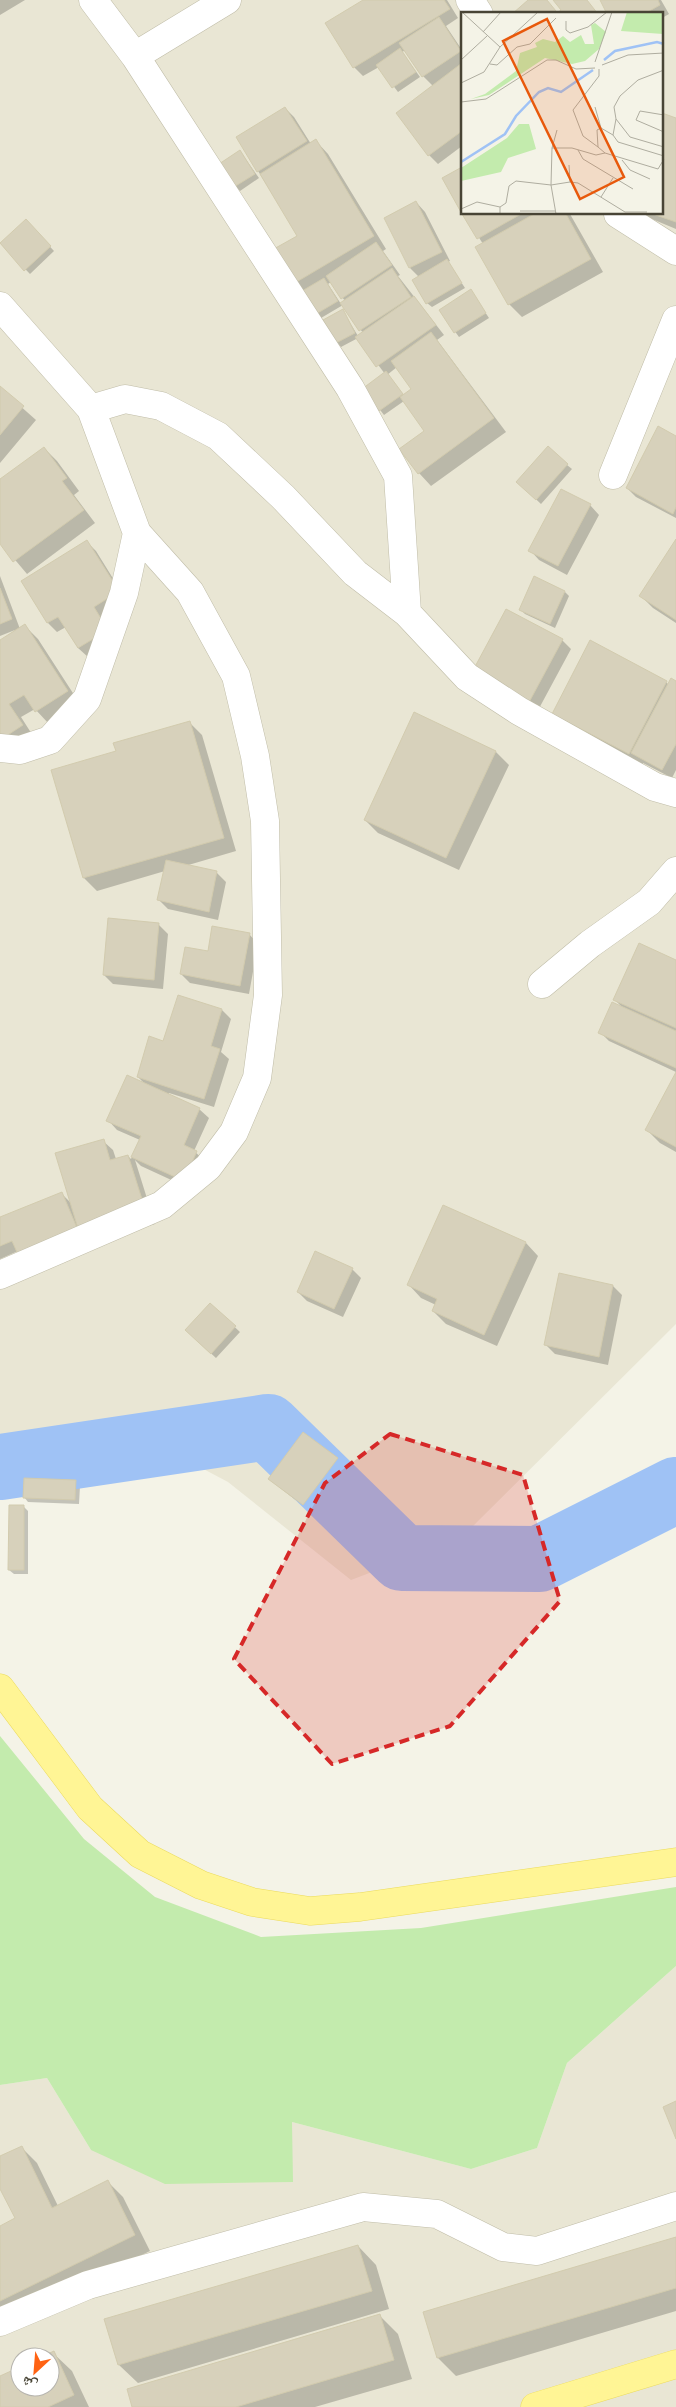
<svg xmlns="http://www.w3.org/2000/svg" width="676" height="2407" font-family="'Roboto Condensed','Noto Naskh Arabic',sans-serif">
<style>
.residential{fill:#e9e6d4;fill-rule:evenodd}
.green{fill:#c3ebad}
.shadow{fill:#0003;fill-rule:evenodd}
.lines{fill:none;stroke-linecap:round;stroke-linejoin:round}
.river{stroke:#9fc2f5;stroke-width:66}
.building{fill:#d7d1bb;stroke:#d2cbae}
.minor-casing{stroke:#c0bda8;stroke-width:29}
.primary-casing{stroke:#ebdb5e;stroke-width:29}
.minor{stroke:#fff;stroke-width:28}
.primary{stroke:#fff595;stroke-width:28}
.marked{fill:#d62828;fill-opacity:0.2;stroke:#d62828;stroke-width:4;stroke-dasharray:10 6;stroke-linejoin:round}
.inset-river{fill:none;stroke:#9fc2f5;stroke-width:2.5}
.inset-road{fill:none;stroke:#afada0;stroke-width:1}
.view{fill:#e8590c;fill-opacity:0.15;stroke:#e8590c;stroke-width:2.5}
.inset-edge{fill:none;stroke:#484435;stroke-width:2.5}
</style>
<rect width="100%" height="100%" fill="#f4f3e7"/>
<path class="residential" d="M0,0H676V1324L461,1538L351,1580L228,1482L109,1419L0,1439ZM462,14H662V214H462Z
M676,1966V2407H0V2085L47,2078L91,2150L292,2122L471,2169L537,2148L567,2063ZM20,2357H50V2387H20Z"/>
<path class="green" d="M0,1736L84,1839L155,1897L261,1937L421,1928L676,1887V1966L567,2063L537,2148L471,2169L292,2122L293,2182L165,2184L91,2150L47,2078L0,2085Z"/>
<path class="shadow" d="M0,0H25L0,15Z
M365,0H447L458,18L446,26L462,50V146L438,164L429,155L433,86L423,76L406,50L402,52L420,77L398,92L379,67L363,76L354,67Z
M601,0H661L669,14L662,18V14H609Z
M285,108L294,117L311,144L316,141L328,154L386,249L383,251L400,275L398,276L444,335L437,340L506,432L431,486L419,473L426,431L404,401L384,415L364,389L385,374L358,338L341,347L337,342L343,311L358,336L363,333L343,305L321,318L294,284L299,236L258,171ZM331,282L345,301L341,304L328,284ZM397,367L413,389L404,396L387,375Z
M676,119V229L640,214H662Z
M240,151L259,178L240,191L235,186Z
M416,202L425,212L450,261L448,262L465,288L432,307L427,303L419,277L410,268L385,218Z
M464,214H570L603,272L522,317L509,304L477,247L483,244Z
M26,221L54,251L30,274L1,244Z
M471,291L489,318L459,337L440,311Z
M0,388L36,420L0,463Z
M676,437V518L636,497L627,488Z
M44,448L57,461L79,491L74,495L95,523L27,574L0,542V481Z
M567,465L572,469L541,504L522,486Z
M590,505L599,515L567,575L539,560L530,550Z
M676,541V623L653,608L640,595Z
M87,542L96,551L127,601L88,657L78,648L66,627L57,632L48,623L23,581Z
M0,576L20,629L25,626L38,639L80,704L49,724L35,709L21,717L35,739L0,745V642L15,630L0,636Z
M565,592L569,596L555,628L525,614L520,609Z
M562,640L571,649L536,714L472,676Z
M666,682L669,685L676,682V770L672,778L643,763L642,766L566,726L554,713Z
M415,714L496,752L509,765L459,870L378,833L365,820Z
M189,722L202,735L236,851L185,866L217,873L226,882L218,920L168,909L159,900L165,871L97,891L84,878L117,752Z
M158,924L168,934L163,989L113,984L104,975Z
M249,934L258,944L249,994L190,983L181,974L209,952Z
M676,961V1072L609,1041L600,1032L622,1007L615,1000Z
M222,1010L231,1019L221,1052L229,1059L214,1107L169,1093V1095L199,1109L209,1118L194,1151L206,1162L193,1190L141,1166L135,1160L155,1224L91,1243L18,1251L0,1259V1218L62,1194L72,1204L103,1141L113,1150L116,1159L128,1156L131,1159L140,1140L117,1130L108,1120L145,1084L138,1077L164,1042Z
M676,1075V1152L660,1143L647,1130Z
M526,1243L538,1256L497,1346L446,1324L433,1311L436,1305L421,1298L409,1285Z
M352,1269L361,1278L343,1317L307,1301L298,1292Z
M613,1286L622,1295L608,1365L555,1354L546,1345Z
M210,1304L240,1332L216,1358L191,1335Z
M303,1433L347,1468L312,1513L269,1479Z
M75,1482L80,1486L79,1504L28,1502L24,1497Z
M24,1507L28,1511V1574H14L9,1570Z
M21,2147L37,2163L58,2206L108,2182L123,2197L150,2251L0,2324V2227L16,2219L0,2186V2157Z
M676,2239V2311L456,2376L438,2358L425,2313Z
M358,2246L376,2265L389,2309L138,2383L119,2365L106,2320Z
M380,2316L398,2334L412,2379L315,2407H133Z
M53,2353L72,2371L89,2407H0V2377L20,2368V2387H50V2357H44Z"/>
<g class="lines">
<path class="river" d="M0,1467L268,1427L402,1558L539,1559L676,1490"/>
</g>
<path class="building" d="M363,0H444L450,9L353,68L325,23Z
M528,0H547L556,11L553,14H512Z
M553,0H587L598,14H556L561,10Z
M600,0H658L660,5L644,14H607Z
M439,17L461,51L422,77L399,43Z
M400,48L416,72L392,88L376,65Z
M462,63V131L428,156L396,113Z
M285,107L307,141L257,172L236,137Z
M662,113L676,118V222L653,214H662Z
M316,139L374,236L293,284L272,250L297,236L260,174Z
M240,150L255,174L234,187L219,164Z
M462,167V214L442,178Z
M416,201L442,252L409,268L384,218Z
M462,214H521L477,239Z
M534,214H566L591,259L508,305L475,247Z
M26,219L51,246L24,271L0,243Z
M376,242L392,265L341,299L326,276Z
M447,259L462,283L426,304L412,280Z
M392,268L411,297L359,331L340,303Z
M324,278L338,301L316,314L302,291Z
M471,289L486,313L454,333L439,310Z
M414,296L436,325L376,367L355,337Z
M343,309L355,333L336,343L323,320Z
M431,332L494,418L418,474L399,449L424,431L400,397L411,389L391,361Z
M386,371L403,394L379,411L362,389Z
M0,386L24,406L0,435Z
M658,426L676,436V507L673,514L626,488Z
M548,446L568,464L536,500L516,482Z
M44,447L67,478L62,481L84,510L13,562L0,544V479Z
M561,489L591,504L558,566L528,551Z
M676,539V620L639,596Z
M87,540L119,591L94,607L108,630L78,648L58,617L47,623L21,581Z
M534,576L565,591L550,624L519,610Z
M0,588L12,619L0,624Z
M506,609L563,639L527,706L470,676Z
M25,624L68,691L35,712L24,695L9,704L23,725L0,740V640Z
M590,640L667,681L629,754L552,714Z
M671,678L676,681V744L662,770L631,753Z
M414,712L496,751L446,858L364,820Z
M190,721L224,838L83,878L51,770L116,751L113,743Z
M166,860L217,871L209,912L157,900Z
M108,918L159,923L154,980L103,975Z
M212,926L250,933L240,986L180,974L185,947L208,951Z
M639,943L676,960V1028L613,1000Z
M178,995L222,1009L211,1046L220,1049L204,1099L137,1077L149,1036L163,1041Z
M612,1002L676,1031V1068L598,1033Z
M676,1072V1147L645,1130Z
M127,1075L200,1108L184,1145L197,1151L184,1181L131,1157L141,1136L106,1121Z
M104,1139L110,1160L128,1155L147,1215L80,1235L55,1153Z
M62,1192L80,1235L20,1259L12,1241L0,1246V1217Z
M443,1205L526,1242L484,1335L432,1311L437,1299L407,1285Z
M315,1251L353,1268L334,1309L297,1292Z
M559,1273L613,1285L599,1357L544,1345Z
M210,1303L236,1326L211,1354L185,1330Z
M303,1432L338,1458L303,1505L268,1479Z
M24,1478L76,1480L75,1500L23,1498Z
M9,1505H24V1570H8Z
M676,2101V2139L663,2107Z
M22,2146L52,2208L108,2180L135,2235L0,2301V2226L15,2218L0,2189V2156Z
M676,2237V2288L437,2358L423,2312Z
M358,2245L372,2291L118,2365L104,2319Z
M380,2314L394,2360L236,2407H132L127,2389Z
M54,2351L74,2395L48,2407H0V2376L20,2367V2387H50V2357H41Z"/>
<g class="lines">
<g class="minor-casing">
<path id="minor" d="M93,0L135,56L350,388L398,476L407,613
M470,0L479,14
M135,56L227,0
M618,214L676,251
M0,306L91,409L137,533L124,593L87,699L50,740L20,750L0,748
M91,409L125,399L161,406L218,436L283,497L355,573L407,613L467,677L519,711L655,787L676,793
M613,475L676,320
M542,984L590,944L649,902L676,871
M0,1275L162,1205L208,1167L234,1132L257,1078L268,995L265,821L255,756L236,676L190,592L137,533
M0,2322L88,2285L363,2207L437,2214L503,2247L537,2251L676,2206"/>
</g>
<g class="primary-casing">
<path id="primary" d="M0,1688L90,1808L140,1854L201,1885L252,1902L310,1911L360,1907L676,1862
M535,2407L676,2364"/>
</g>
<use href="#minor" class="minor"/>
<use href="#primary" class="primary"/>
</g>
<path class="marked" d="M390,1434L523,1475L560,1601L450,1726L332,1764L234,1659L325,1483Z"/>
<g transform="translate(461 12)">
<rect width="202" height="202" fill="#f4f3e7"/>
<path d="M166,0H202V22L160,19ZM134,11L145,20L138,37L124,49L111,52L84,46L28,83L10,87L24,82L55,59L59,41L76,35L74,31L82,27L94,30L102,24L109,30L120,23L124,32H133L130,13ZM58,112H68L75,137L47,146L40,160L0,169V156L46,126Z" fill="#c3ebad"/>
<path class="inset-river" d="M143,48L154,39L196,30L203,32M0,150L44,122L55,104L78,80L87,76L100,80L132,58"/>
<path class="inset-road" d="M1,0L39,35M105,9V18L109,21L127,15L146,0M22,20L40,0M0,48L26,24M134,50L151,0M29,52L36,53L56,35L69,32L95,6M141,53L167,43L203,41M203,58L177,68L159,84L153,95L155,107L169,125L203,135M0,71L23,60L39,35L77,0M0,90L25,87L86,48H95L115,57L134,56M134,95L140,116M203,103L179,99L175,108L203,120M155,107L152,123L140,116L136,118L137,135L144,141L197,157L203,147M152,123L157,130L203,144M137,135L122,124L112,98L138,64V57M91,136L96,118M117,138L122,147L172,177M161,148L169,158L189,167M108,153L109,170M140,185L152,166M39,195L45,191L48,174L55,169L90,173L109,170L117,171L164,200H186M0,197L16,190L39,195V202M59,199H94M95,202L90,173L91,136H111L135,143L144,141"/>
<path class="view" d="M86,7L163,165L119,187L42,29Z"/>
<rect width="202" height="202" class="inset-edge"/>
</g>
<g transform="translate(35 2372) rotate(206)"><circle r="24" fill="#ffffff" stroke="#b6b4ae"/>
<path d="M0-4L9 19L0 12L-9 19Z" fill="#ff6313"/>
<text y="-8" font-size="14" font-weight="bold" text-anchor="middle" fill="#484435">ش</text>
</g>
</svg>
